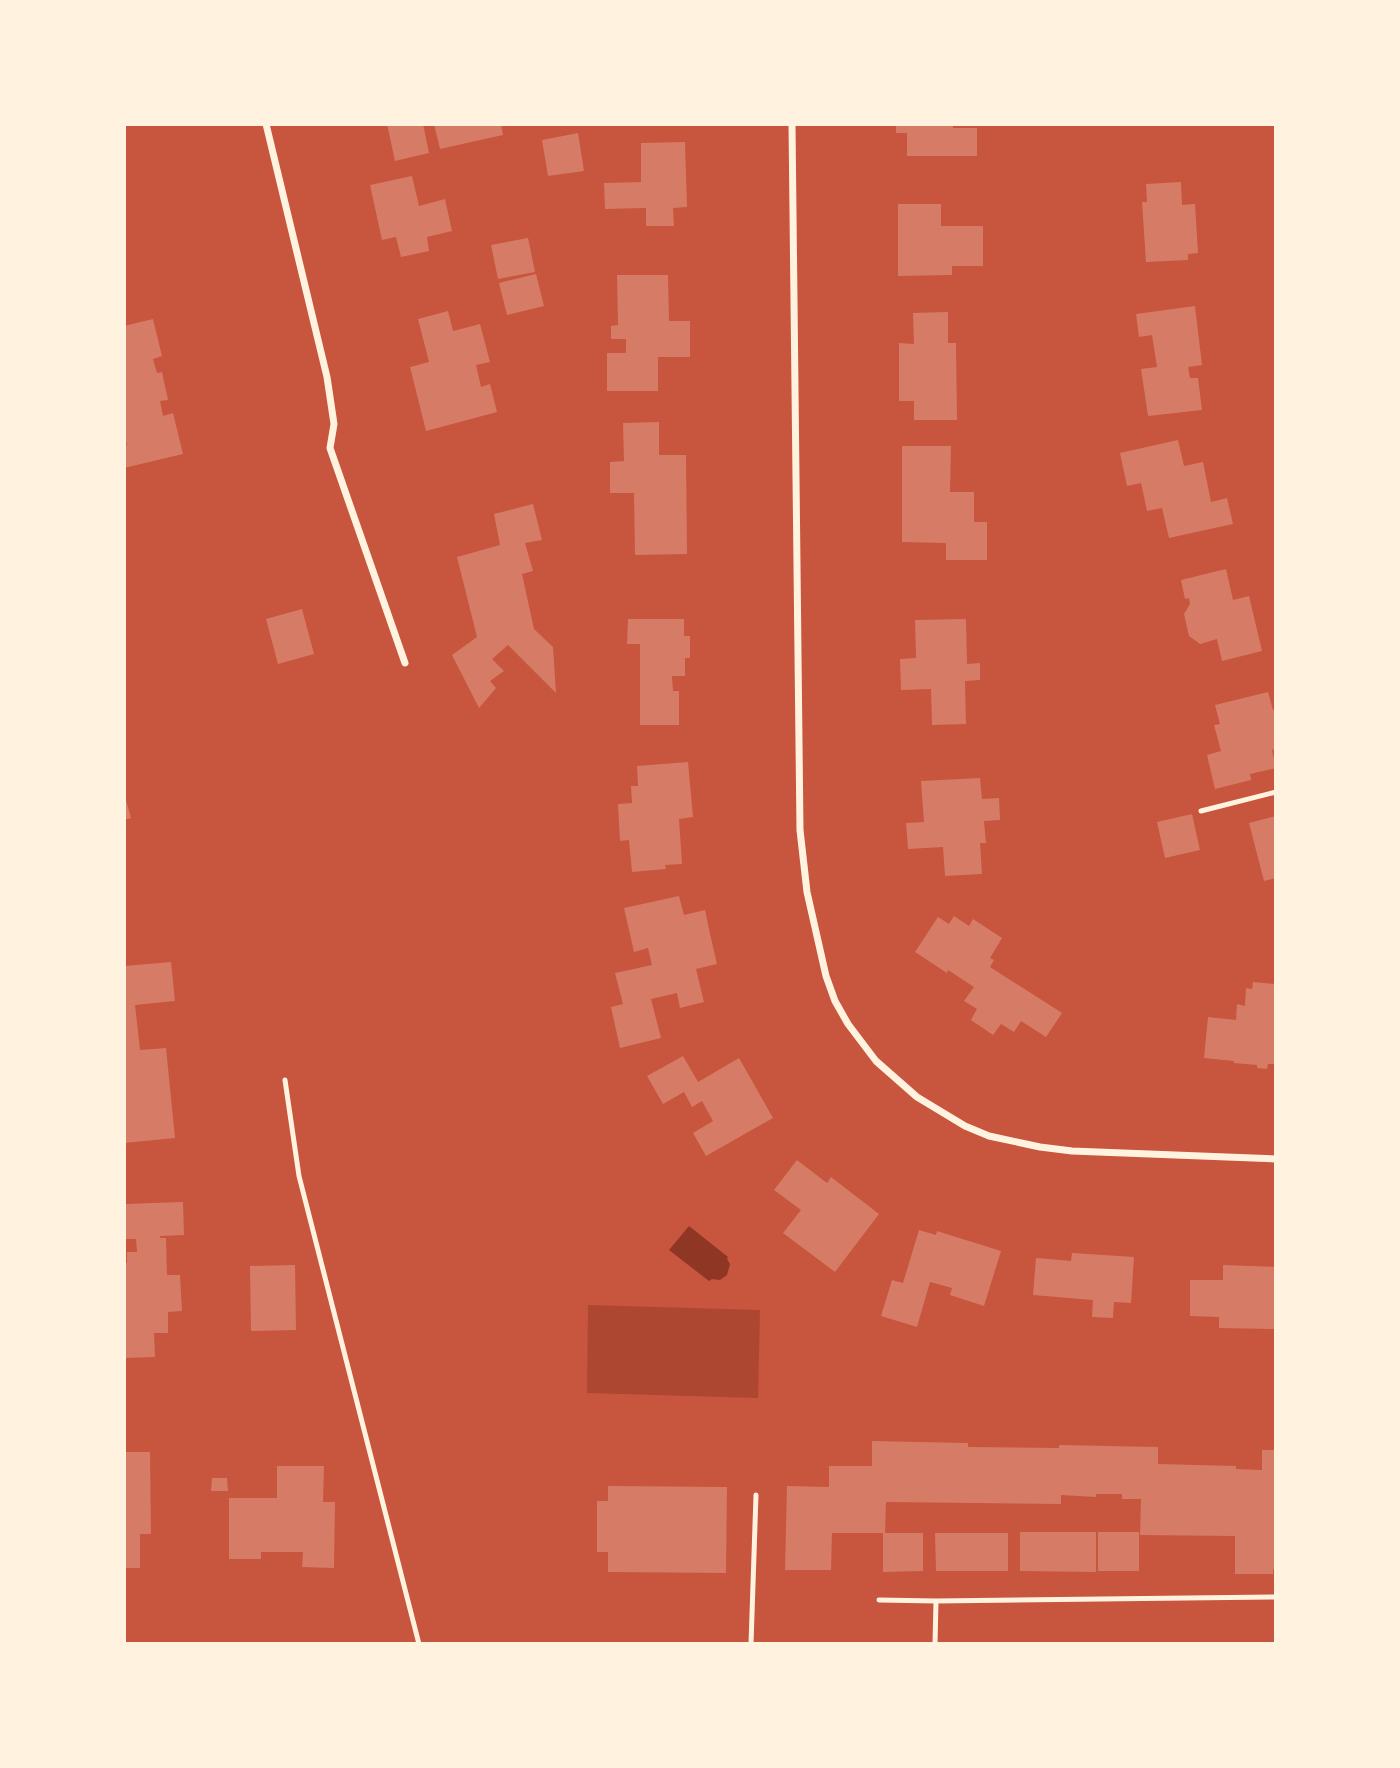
<svg xmlns="http://www.w3.org/2000/svg" width="1400" height="1768" font-family="Ubuntu,sans-serif">
<style>
.green{fill:#ae4732}
.water{fill:#8f3625}
.building{fill:#d67c66}
.lines{fill:none;stroke-linecap:round;stroke-linejoin:round}
.service{stroke:#fff3e0;stroke-width:5}
.minor{stroke:#fff3e0;stroke-width:7}
</style>
<rect width="100%" height="100%" fill="#c8553d"/>
<path class="green" d="M588,1305L760,1310L758,1398L587,1393Z"/>
<path class="water" d="M689,1226L728,1257L727,1259L730,1264L727,1275L720,1280L712,1279L709,1281L669,1250Z"/>
<path class="building" d="M387,124H423L429,153L395,161Z
M434,124H501L503,135L440,149Z
M896,124H953V128H977V156H907V133H896Z
M578,133L584,171L548,176L542,140Z
M685,142L687,207L673,208L674,226H646V208L605,209L604,183L641,182V143Z
M412,176L419,206L445,199L452,231L427,237L429,251L401,257L396,237L382,240L370,185Z
M1181,182L1182,205L1195,204L1198,253L1188,254V260L1146,262L1142,202H1147L1146,184Z
M898,204H941V226H983V266H952V275H949L898,276Z
M528,238L535,272L498,279L491,245Z
M536,274L544,306L507,315L499,283Z
M617,275H668L669,321H690V357H658V391H607V353H626V339H611V326L618,325Z
M1195,306L1202,365L1188,367L1190,378H1198L1202,410L1148,416L1141,369L1157,367L1152,335L1139,337L1136,314Z
M448,311L453,331L480,324L490,362L476,365L481,387L490,384L497,412L426,431L410,367L429,362L418,319Z
M948,312V343H956L957,420H914V401H899V343L914,344L913,313Z
M153,319L162,356L153,359L157,373L162,372L168,400L160,401L163,416L173,413L183,454L124,468V445H127L124,434V326Z
M659,422V455H686L687,554L635,555L634,493H610V462L624,461L623,423Z
M1178,440L1184,466L1203,462L1211,502L1227,498L1233,524L1169,538L1162,508L1147,511L1141,483L1127,486L1120,453Z
M902,446H951L950,492H974V522H987V560H946V543L902,542Z
M533,504L542,540L525,543L533,571L522,574L534,629L553,647L556,693L508,645L492,659L504,671L490,681L496,688L479,708L452,655L477,637L457,557L500,545L494,514Z
M1226,569L1233,600L1249,596L1262,651L1222,661L1217,639L1200,644L1189,636L1184,614L1190,604L1189,598L1185,599L1181,580Z
M302,609L314,654L278,664L266,619Z
M628,619H684V636H690V658H685V676H672L673,691H679V725H640V644H627Z
M966,619L967,664L980,663V680L965,681L966,724L932,725L931,689L901,690L900,659L916,658L915,620Z
M1268,692L1273,710L1276,709V749L1272,750L1276,768L1250,774L1251,780L1215,789L1207,755L1221,751L1214,725L1220,724L1215,705Z
M688,762L693,817L679,819L682,864L665,865L666,869L632,872L629,840L620,841L618,804L632,803L631,786H638L637,766Z
M980,778L982,799L999,798L1000,820L984,821L986,843H980L982,874L945,876L943,847L908,849L906,823L924,822L921,781Z
M124,793L131,818L124,820Z
M1192,814L1200,850L1165,858L1157,822Z
M1276,816V878L1264,881L1249,823Z
M679,896L684,915L705,910L710,934L717,964L696,969L704,1002L680,1008L677,993L651,999L661,1038L620,1048L611,1007L623,1004L615,973L652,965L648,948L634,952L624,908Z
M954,916L969,926L973,919L1002,938L990,958L994,960L990,967L1062,1013L1046,1037L1021,1021L1014,1032L1001,1024L993,1035L971,1020L977,1009L964,1001L974,987L948,970L947,973L915,952L938,917L949,924Z
M171,962L175,1001L135,1005L140,1050L166,1048L175,1138L124,1143V966Z
M1253,982L1276,984V1064H1268L1267,1069L1257,1068V1065L1234,1063V1061L1204,1058L1208,1017L1236,1020L1237,1004L1245,1006L1246,988L1252,989Z
M683,1056L698,1082L739,1058L773,1118L706,1156L693,1133L713,1121L702,1101L692,1107L684,1092L663,1104L647,1076Z
M797,1160L827,1183L831,1177L879,1214L835,1272L783,1233L801,1210L774,1190Z
M183,1202L184,1235L160,1236V1238H166L167,1275H180L182,1311L168,1312V1333H154L155,1357L124,1358V1263H127V1252H137L136,1239H126L125,1204Z
M919,1230L936,1235L937,1231L1001,1251L984,1306L950,1295L952,1288L930,1282L917,1327L881,1316L892,1280L903,1283Z
M1072,1253L1134,1257L1131,1303L1114,1302L1113,1318L1092,1317L1093,1300L1033,1295L1036,1258L1071,1261Z
M295,1265L296,1330L251,1331L250,1266Z
M1223,1265L1276,1267V1329L1219,1328V1317L1190,1316V1280H1223Z
M872,1441L968,1443V1447L1059,1448V1445L1158,1447V1464L1236,1466V1469L1262,1470V1450H1276V1569H1273V1574H1235V1536L1140,1535L1141,1499H1122V1494H1096V1497L1061,1495V1504L886,1502L885,1533H832L831,1570H785L787,1486L829,1487V1466H872Z
M124,1452H150L151,1534H140V1568H124Z
M277,1466H324L323,1502H335L334,1568L302,1567L303,1552H261V1559H229V1498H277Z
M212,1478H227L228,1491H211Z
M608,1486L727,1487L726,1573L608,1572V1552H597V1501H608Z
M1020,1532H1096V1572L1020,1571Z
M1098,1532H1139V1571H1098Z
M883,1533H923V1571L883,1572Z
M935,1533H1008V1571H936Z"/>
<g class="lines">
<path class="service" d="M1201,811L1276,792
M285,1080L299,1176L419,1644
M879,1600L936,1601
M751,1644L756,1495
M935,1644L936,1601L1276,1597"/>
<path class="minor" d="M266,124L327,377L334,424L330,448L405,663
M792,124L800,830L807,892L826,976L835,1001L848,1024L876,1061L917,1097L965,1126L989,1136L1040,1147L1072,1151L1276,1159"/>
</g>
<rect width="1400" height="1768" fill="none" stroke="#fff3e0" stroke-width="252"/>
</svg>
